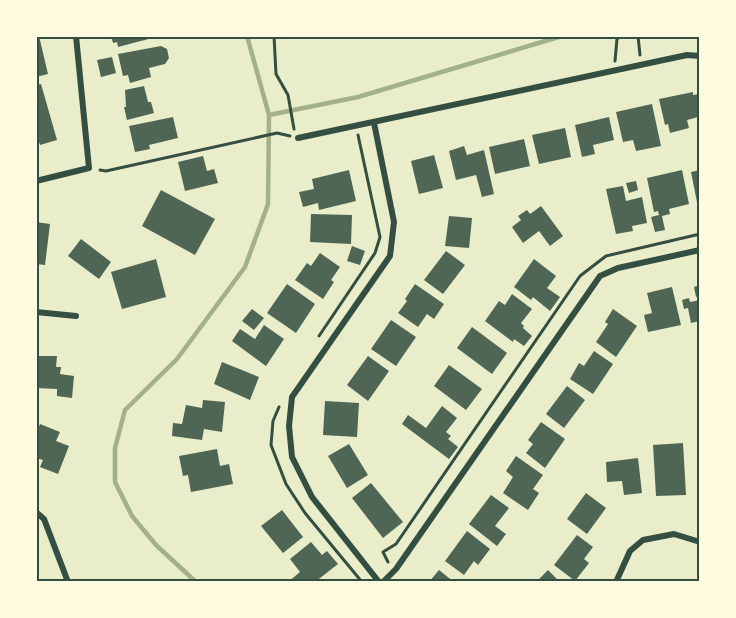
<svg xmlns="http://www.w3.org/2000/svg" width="736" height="618" font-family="Quicksand,sans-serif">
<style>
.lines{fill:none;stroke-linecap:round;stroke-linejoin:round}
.stream{stroke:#a3b18a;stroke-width:4.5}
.building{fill:#4f6655}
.path{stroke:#344e41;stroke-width:3}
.minor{stroke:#344e41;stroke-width:6}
.neatline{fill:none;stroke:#344e41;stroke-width:2}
</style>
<rect width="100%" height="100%" fill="#e9edc9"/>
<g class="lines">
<path class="stream" d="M269,115L358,97L562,36
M196,582L156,545L132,516L115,482V448L125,410L177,359L245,267L268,204L269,115L247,36"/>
</g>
<path class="building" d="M36,36H39L48,74L36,77Z
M111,36H156V37L118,47L117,42L113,43Z
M161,46L167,49L169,58L165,64L149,68L151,77L130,83L128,75L123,76L118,54Z
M112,57L116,73L101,77L97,60Z
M41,84L57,140L40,145L38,139L36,140V85Z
M144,86L148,102H151L154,113L127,120L124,107H126L125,90Z
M693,92V95L700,94V108L697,109L698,117L687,120L689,128L670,133L668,124L665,125L659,99Z
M652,104L661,146L636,151L633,140L623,142L616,112Z
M173,117L178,138L149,145L150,149L135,152L129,126Z
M609,117L614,140L593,145L595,154L582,157L575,125Z
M565,128L571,157L539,164L532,135Z
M524,139L530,166L495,174L489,147Z
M464,146L467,155L484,150L494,194L482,197L476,175L456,180L449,151Z
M434,155L443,188L419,194L411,161Z
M203,156L207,171L214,169L218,183L185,191L178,162Z
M349,170L356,201L319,210L318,203L303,207L299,192L314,189L312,179Z
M682,170L689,204L669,209L670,214L662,216L665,230L655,232L651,217L659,215L658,211L654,212L647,178Z
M700,170V212H699L691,172Z
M636,181L638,190L629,193L626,183Z
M623,186L626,201L642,197L647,223L632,226L633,231L616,234L606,189Z
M161,190L215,219L195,255L142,226Z
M541,206L563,236L550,246L539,231L523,243L512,227L521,220L518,216L527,210L530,214Z
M311,214L352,215L351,244L310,242Z
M449,216L472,218L469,248L445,246Z
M36,222L50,224L45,265L36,264Z
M81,239L111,262L99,279L68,256Z
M352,246L365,251L360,265L347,261Z
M446,251L465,265L443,294L424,280Z
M320,253L340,267L331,280L334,282L323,299L295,280L307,263L311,266Z
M156,259L166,297L122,309L111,272Z
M534,259L556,276L547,288L560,297L550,311L533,297L531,300L514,287Z
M287,284L315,304L296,333L267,313Z
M415,284L444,304L434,319L427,314L418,327L398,313L407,301L405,299Z
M700,285V296L696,297L694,287Z
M672,287L681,325L648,332L644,315L652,313L647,293Z
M512,294L532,309L521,323L524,326L523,328L532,336L524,346L514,339L513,342L485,321L499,301L505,305Z
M689,298L690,302L700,300V321L691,323L688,308L684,309L682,300Z
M252,309L264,318L254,330L242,321Z
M613,309L637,326L616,357L596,342L608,324L605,322Z
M391,320L416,337L396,366L371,349Z
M264,325L284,339L266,366L232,341L240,329L255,339Z
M472,327L507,353L492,374L457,348Z
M594,351L613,364L593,394L570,379L579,363L584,366Z
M39,356H57L56,367H61L60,374L74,376L72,398L57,396V389L36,388Z
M368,356L389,371L368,401L347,385Z
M222,362L259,377L250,400L214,384Z
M449,365L482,389L466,410L434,386Z
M567,386L585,400L564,428L546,414Z
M203,400L225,402L222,432L204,429L202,440L172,436L173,423L182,424L186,405L202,408Z
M325,401L359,403L357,437L323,435Z
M442,406L457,418L446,432L451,436L448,439L458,447L449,459L402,424L408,415L426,428Z
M541,422L565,439L545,468L526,453L533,444L528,440Z
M40,424L60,432L56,441L69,446L58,474L40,467L43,460L36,458V435Z
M683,443L686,495L656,496L653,445Z
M349,444L368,475L347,488L328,456Z
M217,449L220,466L229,464L233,484L191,492L188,475L183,476L179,456Z
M516,456L543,475L533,489L539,493L528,510L503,493L513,477L506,471Z
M638,458L642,493L624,495L622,481L607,482L606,462Z
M371,483L403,522L383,538L352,498Z
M586,493L606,508L587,534L567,519Z
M491,495L509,508L495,526L506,534L497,546L469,524Z
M282,510L303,537L283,553L261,526Z
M467,531L490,549L478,565L474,561L464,575L445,561Z
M577,535L593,547L584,559L589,563L575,581L554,565Z
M311,542L322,555L327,551L338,564L315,582H288L300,572L290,559Z
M439,570L454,582H429Z
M548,570L560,582H536Z"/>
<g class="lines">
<path class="path" d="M274,36L276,74L288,95L294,129
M638,36L640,55
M615,61L617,39L621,36
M100,170L106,171L277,133L290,136
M319,336L375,253L380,237L358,135
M279,407L273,421L271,445L286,484L305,513L362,582
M388,562L383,552L396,544L580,276L606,256L700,234"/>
<path class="minor" d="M374,123L394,222L390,256L292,397L289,426L292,457L312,497L379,582
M298,138L687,55L700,56
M36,181L89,168L76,36
M36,312L76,316
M36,512L44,519L68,582
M383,582L396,569L600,276L618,268L700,250
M616,582L630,551L643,540L674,534L700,542"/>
</g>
<rect width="736" height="618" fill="none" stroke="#fefae0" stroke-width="75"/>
<rect x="38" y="38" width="660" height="542" class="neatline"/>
</svg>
